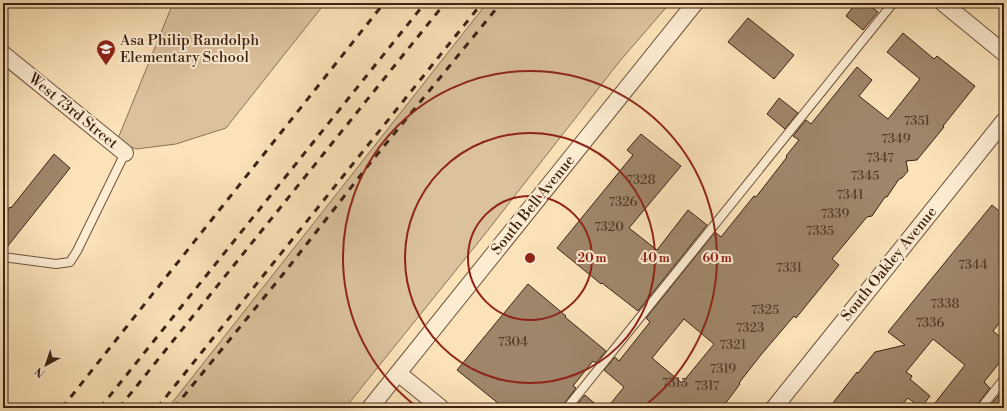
<svg xmlns="http://www.w3.org/2000/svg" width="1007" height="411" font-family="'Libre Bodoni',serif">
<style>
.green{fill:#dbc29d;stroke:#8c7258}
.building{fill:#9f866a;stroke:#3c2314;fill-rule:evenodd}
.lines{fill:none;stroke-linecap:round;stroke-linejoin:round}
.lane-casing{stroke:#6c533d;stroke-width:10}
.street-casing{stroke:#6c533d;stroke-width:18}
.lane{stroke:#fcecd2;stroke-width:8}
.street{stroke:#fcecd2;stroke-width:16}
.rail{stroke:#3c2314;stroke-width:3;stroke-dasharray:7 7;stroke-linecap:butt}
.ring{fill:none;stroke:#8f2418;stroke-width:2}
.labels{text-anchor:middle;dominant-baseline:central;stroke-width:4;stroke-linejoin:round;paint-order:stroke}
.number-label{font-size:13px;fill:#553c2a}
.poi-label{font-size:15px;fill:#3c2314;stroke:#fcecd2;text-anchor:start}
.street-label{font-size:15px;fill:#3c2314;stroke:#fcecd2}
.centre{fill:#8f2418;stroke:#fcecd2;stroke-width:2}
.ring-label{font-size:12px;text-anchor:middle;font-weight:bold;fill:#8f2418;stroke:#fcecd2;stroke-width:4;stroke-linejoin:round;paint-order:stroke}
</style>
<rect width="100%" height="100%" fill="#fbe2b9"/>
<filter id="stains"><feTurbulence type="fractalNoise" baseFrequency=".005" numOctaves="4"/><feColorMatrix values="0 0 0 0 .2 0 0 0 0 .09 0 0 0 0 .02 0 0 0 .5 -.17"/></filter>
<radialGradient id="worn" r=".72"><stop offset=".6" stop-color="#630" stop-opacity="0"/><stop offset="1" stop-color="#630" stop-opacity=".3"/></radialGradient>
<path class="green" d="M173,3H325L226,128L176,144L136,149L117,141Z
M487,3H670L619,62L485,234L345,408H168Z"/>
<path class="building" d="M856,3H866L878,12L863,30L846,16Z
M748,18L794,55L774,79L728,42Z
M903,33L934,59L937,56L975,86L943,126L944,127L917,160L906,161L908,171L902,178L899,179L887,197H885L872,216L867,217L832,259L839,265L796,318L794,316L760,356L739,383L740,384L722,408H607L624,387L604,370L615,357L619,361L650,322L646,318L715,232L721,237L754,196L756,197L787,157L786,156L799,140L793,136L806,120L811,124L857,67L872,80L859,96L888,119L920,79L887,52ZM684,319L714,344L682,383L652,358Z
M779,98L798,113L785,129L767,114Z
M641,134L681,166L629,228L657,250L688,210L707,225L638,311L602,283L601,284L557,248L633,155L627,150Z
M54,154L70,168L3,252V215L10,207L11,208Z
M992,205L1004,215V317L993,331L1004,340V357L984,382L990,388L977,405L976,408H931L965,365L933,339L906,372L912,376L910,379L930,396L921,408L908,398L899,408H829L857,372L858,373L875,352L905,345L888,332Z
M528,284L566,316L565,317L606,351L596,363L593,361L573,386L576,388L563,405L562,408H504L457,370Z
M585,395L600,408H574Z
M999,395L1004,399V408H988Z"/>
<g class="lines">
<g class="lane-casing">
<path id="lane" d="M3,257L56,264L70,262L77,251L125,153
M567,408L893,3
M981,408L1004,379"/>
</g>
<g class="street-casing">
<path id="street" d="M943,3L1004,53
M3,54L125,153
M398,373L441,408
M370,408L695,3
M774,408L1004,121"/>
</g>
<use href="#lane" class="lane"/>
<use href="#street" class="street"/>
<path class="rail" d="M62,408L384,3
M100,408L425,3
M119,408L445,3
M157,408L482,3
M174,408L284,273L371,162L501,3"/>
</g>
<g class="ring">
<circle cx="530" cy="258" r="62"/>
<circle cx="530" cy="258" r="125"/>
<path d="M417 407A187 187 0 1 1 643 407"/>
</g>
<defs>
<g id="school-pin" transform="scale(1)"><path d="M0 17L-7.5 6A9.5 9.5 0 1 1 7.5 6Z" fill="#8f2418" stroke="#fcecd2"/><path d="M0-5L7-2L0 1L-7-2ZM-4 1L0 2.5L4 1V4Q0 6-4 4Z" fill="#fff"/></g>
</defs>
<g fill-rule="evenodd">
<use href="#school-pin" x="106" y="49"/>
</g>
<g class="labels">
<g class="number-label">
<text x="917" y="121">7351</text>
<text x="896" y="139">7349</text>
<text x="880" y="158">7347</text>
<text x="865" y="176">7345</text>
<text x="641" y="180">7328</text>
<text x="850" y="195">7341</text>
<text x="623" y="202">7326</text>
<text x="835" y="214">7339</text>
<text x="609" y="227">7320</text>
<text x="820" y="231">7335</text>
<text x="973" y="265">7344</text>
<text x="789" y="268">7331</text>
<text x="945" y="304">7338</text>
<text x="765" y="310">7325</text>
<text x="930" y="323">7336</text>
<text x="750" y="328">7323</text>
<text x="513" y="342">7304</text>
<text x="733" y="345">7321</text>
<text x="723" y="369">7319</text>
<text x="675" y="383">7315</text>
<text x="707" y="386">7317</text>
</g>
<g class="poi-label">
<text x="120" y="40">Asa Philip Randolph<tspan x="120" dy="17">Elementary School</tspan></text>
</g>
<g class="street-label">
<text transform="translate(73 111) rotate(39)">West 73rd Street</text>
<text transform="translate(533 205) rotate(-51)">South Bell Avenue</text>
<text transform="translate(889 264) rotate(-51)">South Oakley Avenue</text>
</g>
</g>
<circle cx="530" cy="258" r="6" class="centre"/>
<g class="ring-label">
<text x="592" y="262">20 m</text>
<text x="655" y="262">40 m</text>
<text x="717" y="262">60 m</text>
</g>
<rect width="1007" height="411" fill="none" stroke="#fbe2b9" stroke-width="16"/>
<rect x="4" y="4" width="999" height="403" fill="none" stroke="#3c2314" stroke-width="2"/>
<rect x="8" y="8" width="991" height="395" fill="none" stroke="#3c2314"/>
<g transform="translate(46 365) rotate(220)" stroke="#fcecd2" stroke-width="3" paint-order="stroke">
<path d="M0-3L7 15L0 10L-7 15Z" fill="#3c2314"/>
<text y="-6" font-size="11" font-weight="bold" text-anchor="middle" fill="#3c2314">N</text>
</g>
<rect width="100%" height="100%" filter="url(#stains)"/>
<rect width="100%" height="100%" fill="url(#worn)"/>
</svg>
